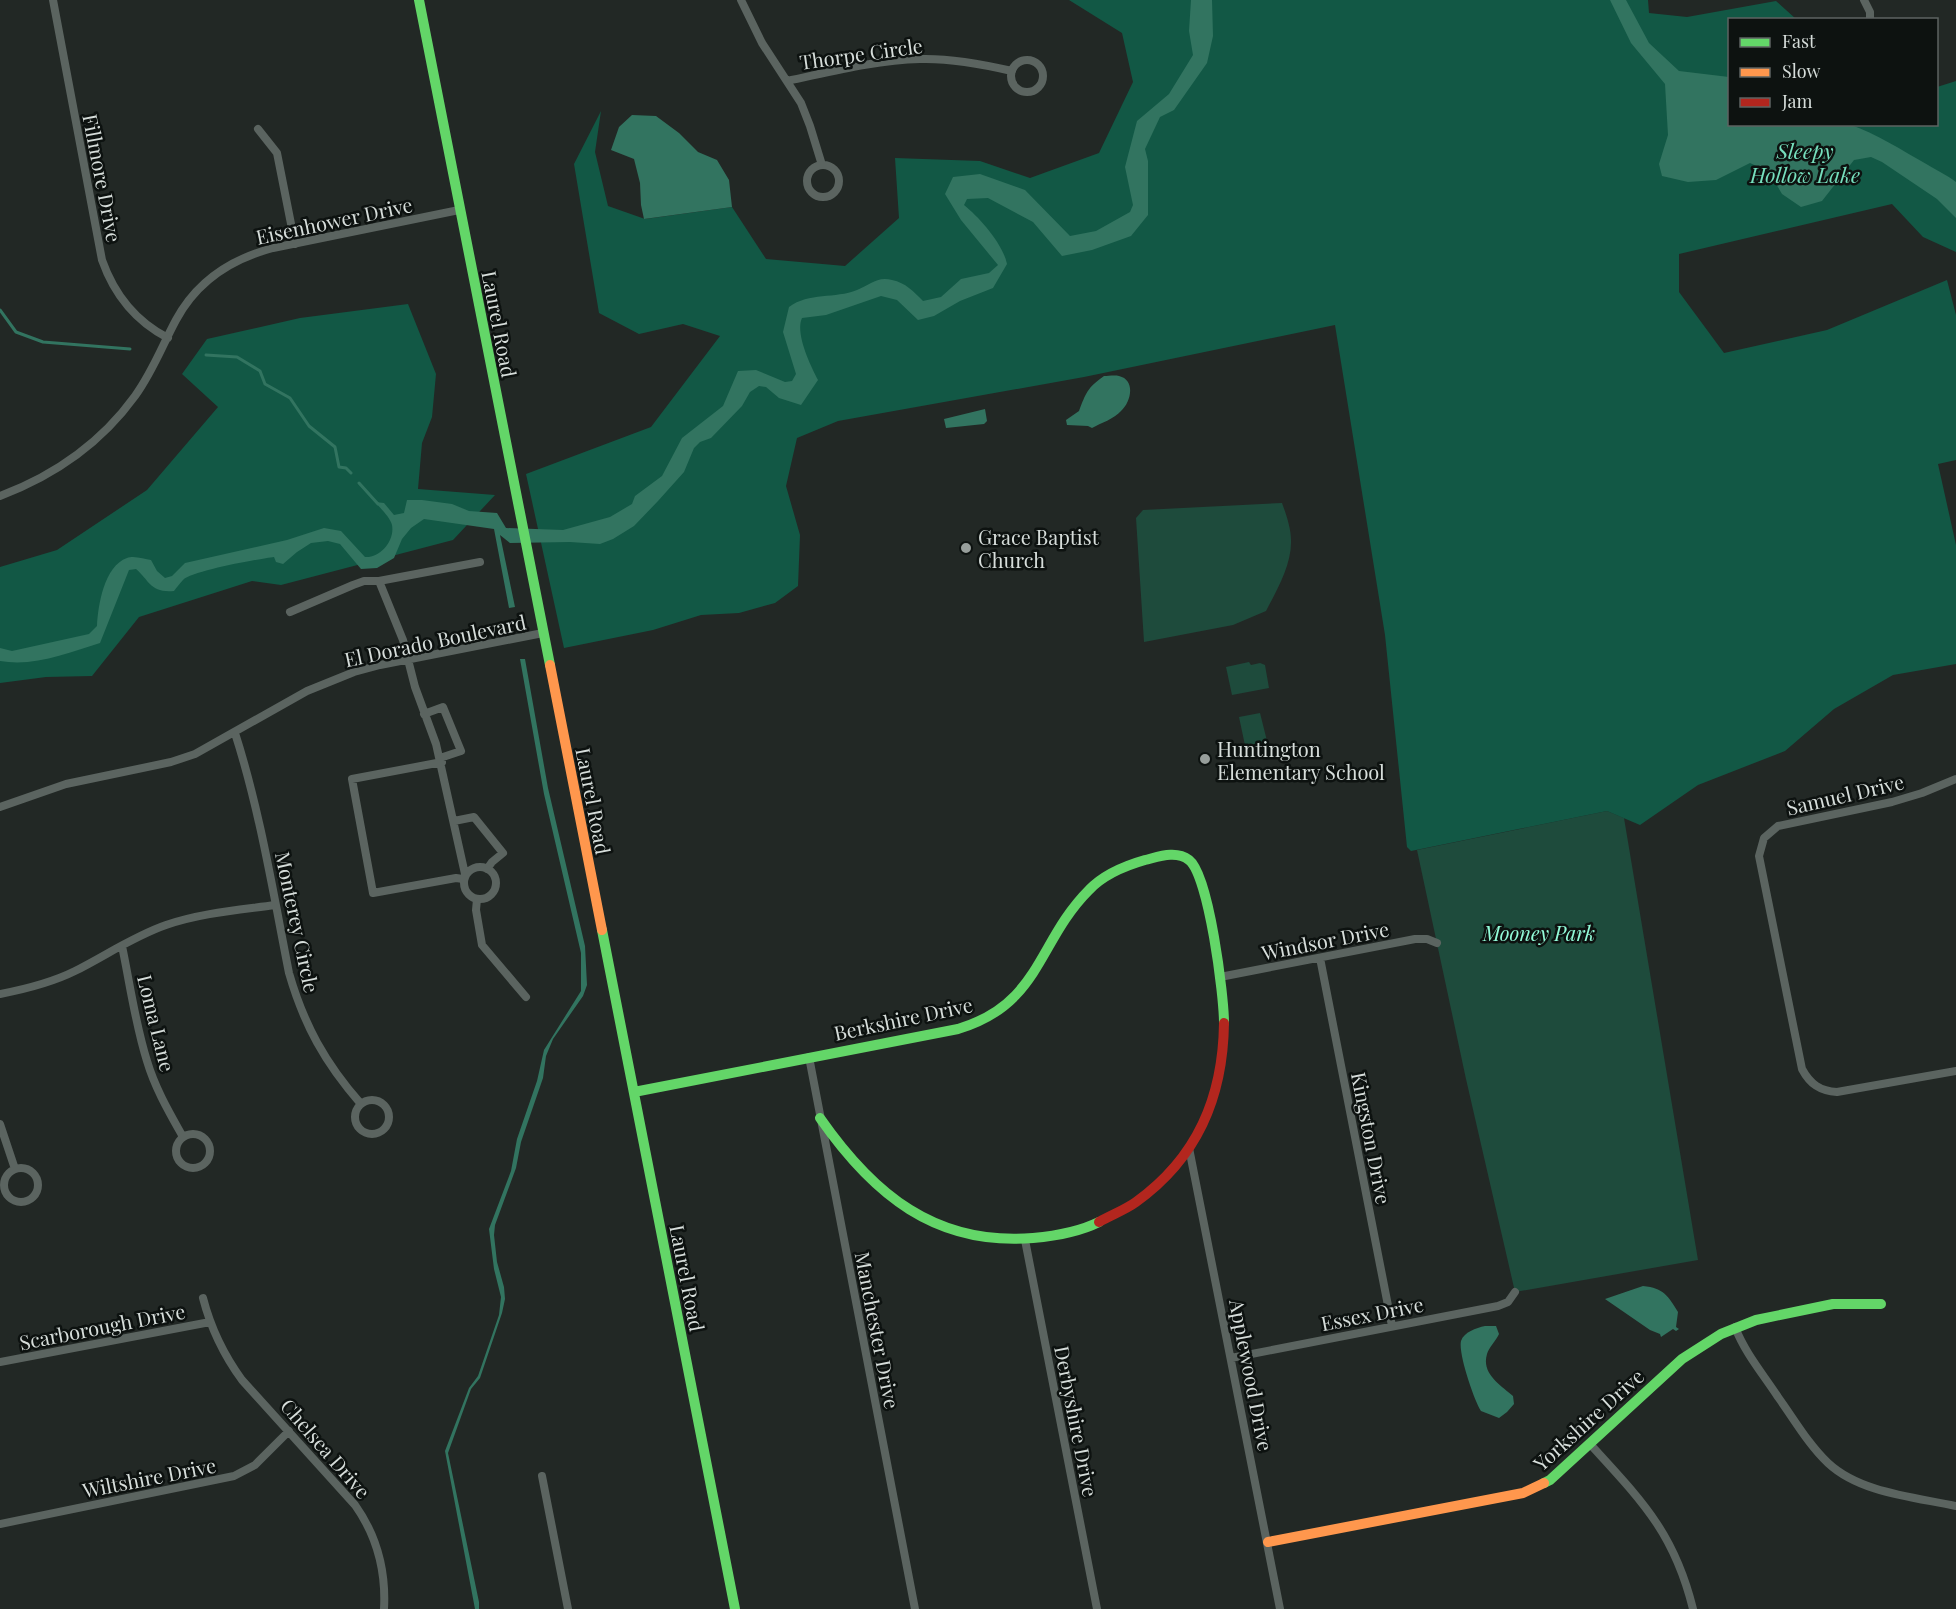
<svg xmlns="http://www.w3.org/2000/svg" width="1956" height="1609" font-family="'Playfair Display',serif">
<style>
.green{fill:#1e4b3c}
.forest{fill:#125845}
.water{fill:#327460}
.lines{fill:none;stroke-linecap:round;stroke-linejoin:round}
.stream{stroke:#327460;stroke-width:3}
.street{stroke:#5b6460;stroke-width:8}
.fast{stroke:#63d668;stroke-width:10}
.slow{stroke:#ff974d;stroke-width:10}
.jam{stroke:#b3261e;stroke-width:10}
.poi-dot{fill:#979e9b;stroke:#0d1210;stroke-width:2}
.labels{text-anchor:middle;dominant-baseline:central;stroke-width:5;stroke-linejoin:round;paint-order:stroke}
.street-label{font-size:20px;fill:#d6ddda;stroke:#0d1210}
.poi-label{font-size:20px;fill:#d6ddda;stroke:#0d1210;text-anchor:start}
.park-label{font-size:20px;font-style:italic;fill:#93fcd9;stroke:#0d1210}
.water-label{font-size:21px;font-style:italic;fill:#76dfbd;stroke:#0d1210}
</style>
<rect width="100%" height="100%" fill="#222825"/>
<path class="green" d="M1282,503C1286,514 1291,528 1291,540C1292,564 1277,590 1266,611L1233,625L1144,642L1136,518L1143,510Z
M1249,662L1251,665L1260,663L1265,665L1269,688L1232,695L1226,667Z
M1260,713L1268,745L1246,750L1239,717Z
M1607,811L1624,818L1698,1260L1515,1292L1466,1079L1417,850Z"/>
<path class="forest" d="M1069,0H1648L1649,13L1687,17L1776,1L1796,19L1730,20V124H1936L1937,87L1956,81V252L1923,237L1892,204L1679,254V292L1724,353L1827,330L1947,280L1956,315V460L1938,464L1956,545V664L1893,675L1834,709L1785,751L1698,785L1640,825L1607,811L1411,851L1407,847L1385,635L1335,325L1084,377L838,421L797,438L786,486L800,535L798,586L775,603L739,613L701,615L653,630L564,648L526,474L651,427L720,336L683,324L639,334L599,313L574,164L601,111L595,152L608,206L645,219L732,207L766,259L845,266L899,218L895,158L980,161L1030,178L1099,153L1133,82L1122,33Z
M408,304L436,374L432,417L422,443L418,489L495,495L453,540L281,585L252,581L139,617L92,676L46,677L0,683V567L57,550L147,490L218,407L182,374L207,339L300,318Z"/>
<path class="water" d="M1191,0H1212L1213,36L1207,63L1174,110L1160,117L1145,149L1148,161V215L1131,236L1092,250L1062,256L1033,222L988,198L967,199L964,205C980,218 1003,244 1007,264L993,288L960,301L934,316L918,320L897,300L881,296L826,315L802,318C795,333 810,365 818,380L801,405L779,398L766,387L759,386L750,392L742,406L711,438L700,442L694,448L684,472L658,501L634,526L613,539L600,544L570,542L510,543L500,535L515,607L509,608L494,529L424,519L411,528L402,539L394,558L377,568L361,569L340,544L328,541L311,543L297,552L283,564L276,562L274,557C258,559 192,571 183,580C180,583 177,587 174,591C150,593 150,581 136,569L129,570L100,643C68,653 34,667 0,661V648L12,651L89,634L97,626C98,606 104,566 127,558C134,555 144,559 151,560L157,571L165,578L172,576L185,563L287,540L324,528L341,531L365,557C380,558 395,541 392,525C390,517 380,508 375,502L384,503L394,515L404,513L407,500H422L452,504L469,511L497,513L506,528L563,530L610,517L632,504L635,496L662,476L682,438L723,406L738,371L756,370L785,382L792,381L796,374L783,332L789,307C809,292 835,299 857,290C870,285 877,276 892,280C906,283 913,291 923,301L941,297L961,279L989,273L998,265L961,220L945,194L953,177L980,174L1025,190L1070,236L1096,231L1130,212L1133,205L1125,167L1137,121L1169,94L1193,55L1189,31Z
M1610,0H1626L1649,43L1679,71L1729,77L1730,124H1848C1878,134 1901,150 1928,165C1938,171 1947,175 1956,182V218L1937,199L1882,162L1871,157L1854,160L1822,201L1801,207L1782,194L1769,172L1750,163L1716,180L1688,182L1662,176L1659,164L1668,135L1665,84L1631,43Z
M632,115L656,116L679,133L698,152L717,160L729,180L732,207L644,219L641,205L640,183L634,159L611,150L619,127Z
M1104,376C1108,376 1115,375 1119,376C1136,380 1131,402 1121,411C1114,419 1101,423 1092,428L1088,426L1067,425L1066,420L1079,411C1086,393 1087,388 1104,376Z
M985,409L987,421L984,424L946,428L944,419Z
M520,659H525L548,788L585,946L587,985L583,996L553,1039L546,1056L543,1078L521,1142L516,1168L495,1225L494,1235L497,1262L504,1287L505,1299L502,1313L480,1378L471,1389L448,1453L479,1602V1609H475L445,1451L469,1388L478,1376L499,1315L501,1297L494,1269L489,1229L511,1171L517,1139L537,1081L544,1050L581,991V953L544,794Z
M1643,1286C1664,1288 1668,1296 1678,1312L1676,1327L1679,1329L1676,1331L1673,1329L1661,1337L1660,1334L1650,1330L1605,1299Z
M1485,1326H1496L1499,1334C1496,1341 1489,1347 1487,1354C1481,1374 1501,1385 1513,1396L1514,1404L1507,1412L1499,1418L1481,1411C1474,1400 1458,1353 1461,1341C1464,1332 1476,1328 1485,1326Z"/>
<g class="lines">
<path class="stream" d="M0,310L16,332L43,342L130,349
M206,355L237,357L260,371L265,384L290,398L309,426L335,447L339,467L346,468L351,473
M359,483L378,504"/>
<path class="street" d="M53,0L102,260C114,294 135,321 168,338
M741,0L762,43L801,103L810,126L822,165
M1864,0L1870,12V20
M1011 76a16 16 0 1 1 32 0a16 16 0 1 1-32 0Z
M787,81C830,72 875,60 920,59C951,58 982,64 1012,71
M258,129L277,153L295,244
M807 181a16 16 0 1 1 32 0a16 16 0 1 1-32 0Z
M0,496C53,476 101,443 135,396C153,371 162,346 176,320C197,281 231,259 273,248L459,210
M290,612L353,585L364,581H379
M424,714L443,707L461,751L440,758
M235,733C260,811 273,892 289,973C304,1025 325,1063 361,1104
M442,762L352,779L373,893L456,878L463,879
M1956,779L1922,793L1892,802L1778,826L1764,838L1759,856L1802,1069C1810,1084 1820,1091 1837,1092L1956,1071
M0,807L66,784L171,762L195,754L307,691L354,672L380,665L543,633
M454,821L474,817L503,853L492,862L487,869
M464 883a16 16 0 1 1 32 0a16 16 0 1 1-32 0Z
M465,874L436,744L415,687L403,640L379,581L480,562
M477,899L476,910L482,945L526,997
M122,946C130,984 135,1023 147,1061C155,1088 169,1112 183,1137
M1320,958L1392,1326
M1220,977L1415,939H1427L1437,943
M0,994C26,989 51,983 75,971C105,956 134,936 166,925C201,913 239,910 275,905
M809,1057L915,1609
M355 1117a17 17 0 1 1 34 0a17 17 0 1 1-34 0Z
M0,1124L15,1169
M176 1151a17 17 0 1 1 34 0a17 17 0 1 1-34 0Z
M1189,1148L1280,1609
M4 1185a17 17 0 1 1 34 0a17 17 0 1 1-34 0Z
M1025,1240L1097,1609
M203,1298C211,1329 223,1354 242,1380L355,1505C377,1536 386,1572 384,1609
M1735,1327C1745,1353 1763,1374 1778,1397C1794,1419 1808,1444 1828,1463C1860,1493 1914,1497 1956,1506
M1231,1358L1498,1306L1508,1302L1515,1292
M0,1362L210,1322
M1590,1444C1641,1500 1674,1532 1693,1609
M542,1476L568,1609
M0,1524L234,1476L255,1465L289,1431"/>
<path class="fast" d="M419,0L550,665
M602,930L735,1609
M634,1092L958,1029C1041,1004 1037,942 1089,890C1104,874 1124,866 1145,860C1158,857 1176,850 1189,860C1209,875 1224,996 1224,1023
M820,1118C873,1194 935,1246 1033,1238C1055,1236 1079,1232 1099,1222
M1544,1483L1550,1480L1682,1359L1721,1334L1756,1320L1833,1304H1881"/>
<path class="slow" d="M550,665L602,930
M1268,1542L1523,1493L1544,1483"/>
<path class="jam" d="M1099,1222C1111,1215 1125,1210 1136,1202C1197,1158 1223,1098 1224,1023"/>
</g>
<g class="poi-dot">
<circle cx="966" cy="548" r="6"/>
<circle cx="1205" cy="759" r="6"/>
</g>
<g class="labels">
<g class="street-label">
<text transform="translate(861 53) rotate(-8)">Thorpe Circle</text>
<text transform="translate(103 178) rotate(79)">Fillmore Drive</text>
<text transform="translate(334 220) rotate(-12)">Eisenhower Drive</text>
<text transform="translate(500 324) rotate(79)">Laurel Road</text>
<text transform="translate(435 640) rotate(-12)">El Dorado Boulevard</text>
<text transform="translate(1845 794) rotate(-13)">Samuel Drive</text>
<text transform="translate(594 801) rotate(79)">Laurel Road</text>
<text transform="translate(298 922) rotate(78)">Monterey Circle</text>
<text transform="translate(1325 940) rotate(-11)">Windsor Drive</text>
<text transform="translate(903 1018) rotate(-12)">Berkshire Drive</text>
<text transform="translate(157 1023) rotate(76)">Loma Lane</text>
<text transform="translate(1372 1138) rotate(79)">Kingston Drive</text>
<text transform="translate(688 1278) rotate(79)">Laurel Road</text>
<text transform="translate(1372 1313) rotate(-11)">Essex Drive</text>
<text transform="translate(102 1326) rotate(-11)">Scarborough Drive</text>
<text transform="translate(878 1330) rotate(79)">Manchester Drive</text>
<text transform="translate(1252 1375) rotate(79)">Applewood Drive</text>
<text transform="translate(1588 1419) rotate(-42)">Yorkshire Drive</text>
<text transform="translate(1077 1421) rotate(79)">Derbyshire Drive</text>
<text transform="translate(326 1448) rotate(49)">Chelsea Drive</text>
<text transform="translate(149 1477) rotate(-11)">Wiltshire Drive</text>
</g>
<g class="poi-label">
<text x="978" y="536">Grace Baptist<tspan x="978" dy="23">Church</tspan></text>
<text x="1217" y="748">Huntington<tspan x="1217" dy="23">Elementary School</tspan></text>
</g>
<g class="park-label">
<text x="1539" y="932">Mooney Park</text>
</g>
<g class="water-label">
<text x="1805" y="150">Sleepy<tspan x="1805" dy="24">Hollow Lake</tspan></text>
</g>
</g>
<rect x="1728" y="18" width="210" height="108" fill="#0d1210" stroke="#5d6361" stroke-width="1.5"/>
<rect x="1740" y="38" width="30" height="9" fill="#63d668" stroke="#5d6361" stroke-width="1.5"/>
<text x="1782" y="48" font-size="18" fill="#d6ddda">Fast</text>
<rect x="1740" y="68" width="30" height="9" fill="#ff974d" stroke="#5d6361" stroke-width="1.5"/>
<text x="1782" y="78" font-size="18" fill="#d6ddda">Slow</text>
<rect x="1740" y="98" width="30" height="9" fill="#b3261e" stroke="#5d6361" stroke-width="1.5"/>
<text x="1782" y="108" font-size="18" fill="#d6ddda">Jam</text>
</svg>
